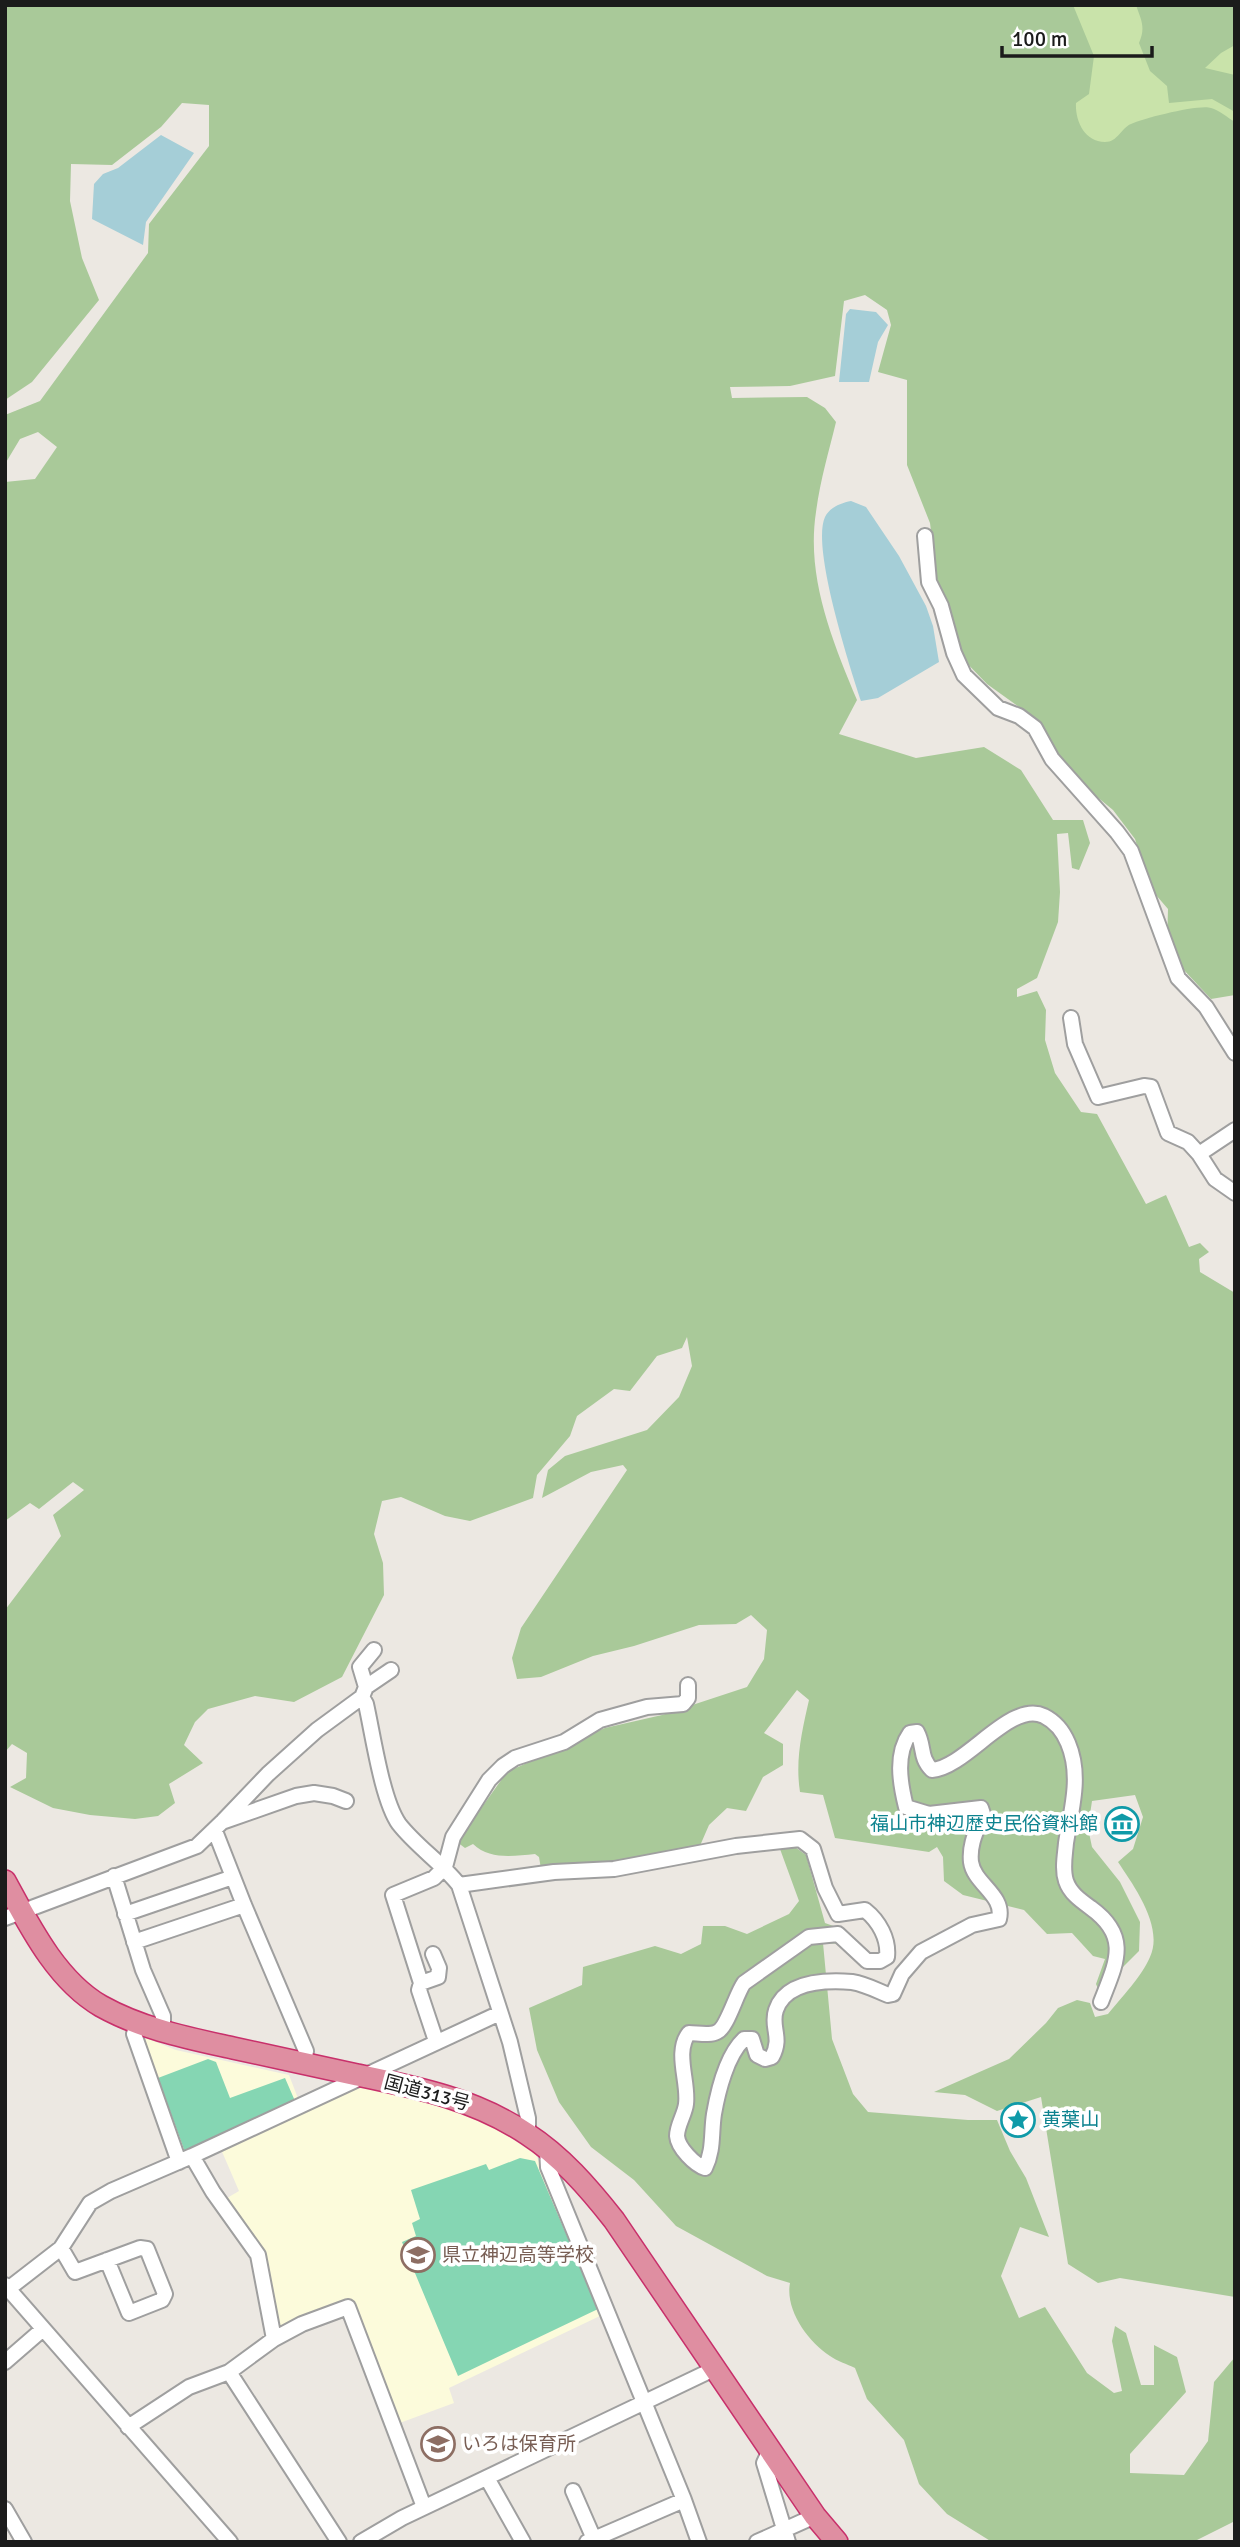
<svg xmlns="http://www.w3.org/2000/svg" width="1240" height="2547" font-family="Signika,'Noto Sans JP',sans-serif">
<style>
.education{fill:#fcfbdb}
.grass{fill:#c9e3aa}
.forest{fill:#a9c999}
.pitch{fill:#85d6b3}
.water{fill:#a5ced7}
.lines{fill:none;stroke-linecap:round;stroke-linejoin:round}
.minor-casing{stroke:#9f9f9f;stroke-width:18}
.highway-casing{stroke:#c8306b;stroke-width:24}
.minor{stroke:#fff;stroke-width:14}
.highway{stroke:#df8ea1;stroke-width:21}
.labels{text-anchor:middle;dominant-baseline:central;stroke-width:7;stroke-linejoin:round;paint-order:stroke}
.culture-label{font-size:19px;fill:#0d838f;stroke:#fff;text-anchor:end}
.street-label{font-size:19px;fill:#1b1b1b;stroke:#fff}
.education-label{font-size:19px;fill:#785e54;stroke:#fff;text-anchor:start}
</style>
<rect width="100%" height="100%" fill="#ece8e2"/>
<path class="education" d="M146,2038L176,2050L289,2075L299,2101L185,2154L142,2040Z
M352,2084L446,2108L470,2116L499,2130L536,2155L602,2315L449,2388L454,2403L397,2424L351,2302L277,2330L264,2269L222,2201L239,2191L220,2147Z"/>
<path class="grass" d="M1060,5H1235V122L1104,147L1076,131Z"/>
<path class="forest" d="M5,5H1073L1094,56L1089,94L1076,103C1075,120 1084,142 1105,142C1118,142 1121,128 1131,124C1144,118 1200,104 1211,108C1219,110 1228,118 1235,122V995L1211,999L1182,968L1167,945L1168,909L1150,888L1135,839L1113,810L1068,773L1048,748L1033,717L987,684L959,655L938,586L930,523L907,465V380L878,372L891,325L887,310L865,295L844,301L835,376L790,386L730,387L732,398L807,397L825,408L836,422C829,451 820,481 816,512C806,577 832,640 857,700L839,734L916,758L984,747L1021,770L1053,820H1083L1090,843L1079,870L1072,868L1068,833L1057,834L1060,892L1058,922L1037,978L1017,989V997L1037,991L1046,1010L1045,1040L1055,1073L1081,1112L1097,1114L1146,1204L1166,1195L1189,1247L1200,1243L1209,1252L1199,1259L1200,1272L1235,1293V2297L1120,2278L1098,2283L1068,2264L1041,2097L997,2111L965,2095L934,2092L1009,2059L1046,2023L1058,2008L1077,2000L1090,2003L1095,2017L1108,2014C1121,1998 1142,1976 1150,1957C1164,1927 1134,1886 1118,1862L1133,1849L1143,1817L1135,1795L1092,1801L1088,1828L1092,1847L1120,1882L1140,1922L1139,1951L1099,1991L1096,1984L1105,1959L1093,1956L1072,1933L1047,1934L1024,1910L963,1895L944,1881L943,1857L937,1847L929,1852L835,1838L823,1795L800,1792C795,1760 802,1731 809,1700L797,1690L764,1733L783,1744V1765L763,1777L746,1811L727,1808L709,1825L699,1848L673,1857L541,1869L539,1857L535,1854C513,1856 490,1860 473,1844L465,1848L457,1842L507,1772L605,1728L662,1715L747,1687L764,1659L767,1630L751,1615L736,1624L699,1625L634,1646L593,1656L541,1677L517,1679L512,1658L521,1628L627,1470L623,1465L591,1472L542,1498L548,1470L565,1456L647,1430L679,1397L692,1366L687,1337L682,1348L657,1356L630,1391L614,1389L577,1416L570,1436L537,1475L533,1498L470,1521L445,1516L401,1497L382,1501L374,1534L383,1563L384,1595L342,1677L294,1702L255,1696L208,1709L195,1722L184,1745L203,1763L169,1784L175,1803L158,1816L135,1819L90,1815L53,1808L10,1787L26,1778L27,1753L12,1744L5,1752V1610L61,1536L53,1515L84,1490L73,1482L39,1509L30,1503L5,1521V482L35,479L57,447L38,432L20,439L5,464V415L40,401L148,253L149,224L209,146V105L182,103L161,127L112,165L71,164L70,201L82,258L99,300L32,382L5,400Z
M1136,5H1230L1235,8V45L1221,53L1205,68L1235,75V112L1212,99L1169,103L1167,86L1150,71L1139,43C1146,27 1141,20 1136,5Z
M795,1847L806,1855L825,1923L839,1928L858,1945L823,1943L832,2039L853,2094L868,2112L968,2120H997L1010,2151L1026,2178L1049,2237L1020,2227L1001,2276L1019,2318L1045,2307L1087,2373L1114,2393L1122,2391L1112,2341L1115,2326L1126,2333L1141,2385H1154V2345L1177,2357L1186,2392L1130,2454V2473L1184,2475L1208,2441L1214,2382L1235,2357V2521L1193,2542H992L947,2514L919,2484L904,2440L867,2399L855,2368C847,2364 837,2361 830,2356C807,2341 785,2309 790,2283L767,2276L676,2226L634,2180L591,2147L559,2102L537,2050L529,2008L582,1985L583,1967L655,1946L681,1954L701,1944L703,1926H725L747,1934L789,1914L799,1901L780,1849Z"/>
<path class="pitch" d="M208,2059L216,2062L230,2098L285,2078L295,2101L185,2152L158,2078Z
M520,2158L535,2161L598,2309L458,2376L402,2242L416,2236L412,2223L420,2219L411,2190L486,2164L489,2170Z"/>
<path class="water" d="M161,135L194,153L146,222L143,245L92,219L94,184L103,174L118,168Z
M850,309L876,312L888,325L878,342L869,382H839L846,314Z
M851,501L866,507L899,556L926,606L933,626L939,662L878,698L861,701C850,667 811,547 825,517C830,507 841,503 851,501Z"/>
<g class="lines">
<g class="minor-casing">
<path id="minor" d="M925,536L929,582L941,606L954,653L964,675L998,708L1019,716L1035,728L1052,759L1117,832L1131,851L1178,978L1206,1007L1235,1053
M1071,1018L1075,1044L1098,1097L1144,1086L1151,1087L1168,1133L1188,1142L1199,1154L1215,1179L1235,1193
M1199,1154L1235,1130
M366,1687L360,1667L374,1650
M362,1697L366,1704C373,1735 382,1800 399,1824C417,1847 442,1863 459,1885L510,2042L528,2118V2135
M223,1821L268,1774L317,1730L362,1697L366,1687L391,1670
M215,1831L244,1905L306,2051L304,2063
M114,1876L143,1970L163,2016V2032
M459,1885L554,1872L614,1869L736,1846L800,1839L813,1849L825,1888L838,1914L865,1910C879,1921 889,1939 887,1957L880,1961H867L838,1934L809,1937L744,1983C736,1994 727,2028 717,2032C710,2036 697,2033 689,2033C674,2052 689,2082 686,2104C685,2114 677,2125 677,2136C678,2148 695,2165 705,2168C714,2150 711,2133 714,2114C718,2091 727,2055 744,2039H752L757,2055L765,2059L772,2057C783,2037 770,2027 776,2010C786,1981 826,1980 852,1982C865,1984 876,1990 888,1995L893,1994L902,1974L921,1952L972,1925L999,1919C1005,1895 974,1884 971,1862C969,1844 977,1830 983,1814L981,1808L929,1814L906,1807C900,1783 895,1754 910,1733L917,1732C925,1747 919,1757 932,1770C967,1767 1010,1700 1044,1716C1056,1722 1063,1731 1068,1743C1082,1776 1071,1810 1066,1843C1065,1855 1062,1869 1066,1881C1070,1893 1080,1900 1091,1908C1131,1937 1116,1963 1101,2002
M125,1914L233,1877
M5,1918L197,1846L222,1822L296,1796L314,1793L333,1796L346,1801
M134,1942L244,1905
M433,1954L439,1968L438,1977L421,1983L419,1990L436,2041
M421,1983L393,1895L434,1878L445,1867L453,1837L489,1780L503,1766L515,1758L564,1742L600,1720L647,1707L683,1704L688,1698V1685
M137,2022L134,2034L179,2162
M547,2149L548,2167L684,2500L699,2542
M192,2156L213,2192L258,2255L274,2339
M61,2248L75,2272L140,2248L147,2249L165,2294L162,2300L129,2313L107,2260
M5,2285L230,2542
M8,2289L61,2248L90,2203L111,2191L192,2156L500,2013
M5,2362L43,2329
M229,2372L339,2542
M128,2427L189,2387L229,2372L274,2339L302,2324L348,2307L424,2507
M770,2450L764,2463L788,2542
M487,2478L523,2542
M573,2491L594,2539
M5,2509L24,2542
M361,2542L402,2518L714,2369
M587,2542L684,2500
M757,2542L815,2516"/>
</g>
<g class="highway-casing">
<path id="highway" d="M5,1881C29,1925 56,1980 101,2006C142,2029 188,2038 233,2048C274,2057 316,2066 357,2075C419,2088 474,2099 527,2134C561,2156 588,2187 614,2220L815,2516L837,2542"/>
</g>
<use href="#minor" class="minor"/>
<use href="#highway" class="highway"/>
</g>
<defs>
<g id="museum-ring" transform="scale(1.75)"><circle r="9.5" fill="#fff" stroke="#0f9aa8" stroke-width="1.5"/><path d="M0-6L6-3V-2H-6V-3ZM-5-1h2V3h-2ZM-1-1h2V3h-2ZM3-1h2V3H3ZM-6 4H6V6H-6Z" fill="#0f9aa8"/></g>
<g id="sight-ring" transform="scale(1.75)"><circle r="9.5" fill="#fff" stroke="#0f9aa8" stroke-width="1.5"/><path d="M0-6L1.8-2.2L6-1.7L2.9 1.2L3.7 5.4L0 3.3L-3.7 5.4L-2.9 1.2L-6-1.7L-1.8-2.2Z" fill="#0f9aa8"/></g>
<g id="school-ring" transform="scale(1.75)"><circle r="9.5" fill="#fff" stroke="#8d6e63" stroke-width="1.5"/><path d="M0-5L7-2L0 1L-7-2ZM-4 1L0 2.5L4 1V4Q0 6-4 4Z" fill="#8d6e63"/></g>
</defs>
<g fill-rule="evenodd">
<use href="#museum-ring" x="1122" y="1824"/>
<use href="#sight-ring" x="1018" y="2120"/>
<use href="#school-ring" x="418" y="2255"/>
<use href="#school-ring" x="438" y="2444"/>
</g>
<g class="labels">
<g class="culture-label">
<text x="1098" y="1824">福山市神辺歴史民俗資料館</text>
<text x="1042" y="2120" text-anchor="start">黄葉山</text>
</g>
<g class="street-label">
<text transform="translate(427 2093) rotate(15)">国道313号</text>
</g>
<g class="education-label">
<text x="442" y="2255">県立神辺高等学校</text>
<text x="462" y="2444">いろは保育所</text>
</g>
</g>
<rect width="1240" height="2547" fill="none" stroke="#1b1b1b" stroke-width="14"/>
<path d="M1002 46v10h150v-10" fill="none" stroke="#1b1b1b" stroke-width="3.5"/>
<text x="1012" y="46" font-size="21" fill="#1b1b1b" stroke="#ffffff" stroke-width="5" paint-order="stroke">100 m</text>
</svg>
